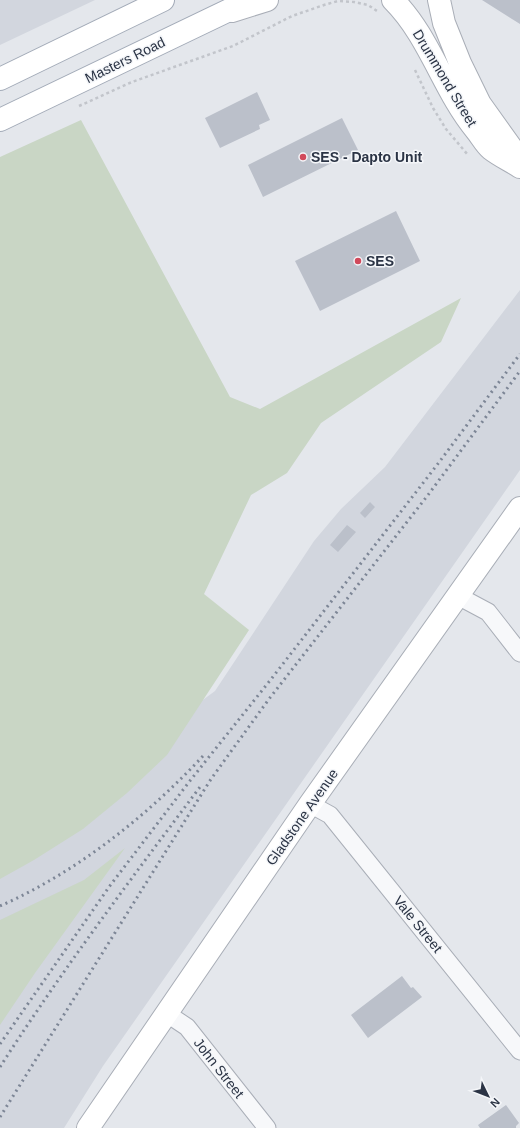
<svg xmlns="http://www.w3.org/2000/svg" width="520" height="1128" font-family="Helvetica,sans-serif">
<style>
.built{fill:#d2d6de}
.green{fill:#c9d6c5}
.building{fill:#bbc0ca}
.lines{fill:none;stroke-linecap:round;stroke-linejoin:round}
.street-casing{stroke:#a9aeb7;stroke-width:19}
.secondary-casing{stroke:#a9aeb7;stroke-width:24}
.primary-casing{stroke:#a3abb8;stroke-width:24}
.path{stroke:#c2c5cb;stroke-width:2.5;stroke-dasharray:3 3;stroke-linecap:butt}
.street{stroke:#f7f8fa;stroke-width:17}
.secondary{stroke:#fff;stroke-width:22}
.primary{stroke:#fff;stroke-width:22}
.rail{stroke:#7d8696;stroke-width:3;stroke-dasharray:2 4;stroke-linecap:butt}
.poi-dot{fill:#d1495b;stroke:#f4f6f9;stroke-width:1.5}
.labels{text-anchor:middle;dominant-baseline:central;stroke-width:3;stroke-linejoin:round;paint-order:stroke}
.street-label{font-size:14px;fill:#2b3445;stroke:#f4f6f9}
.poi-label{font-size:14px;font-weight:bold;fill:#2b3445;stroke:#f4f6f9;text-anchor:start}
</style>
<rect width="100%" height="100%" fill="#e4e7ec"/>
<path class="built" d="M0,0H95L0,45Z
M520,290V470L103,1066L64,1128H0V842L22,833L215,691L314,541L341,509L385,467Z"/>
<path class="green" d="M81,120L230,397L260,409L461,298L441,342L321,423L287,473L251,495L204,594L249,630L167,755L127,793L83,829L34,860L0,879V157Z
M125,848L35,973L0,1025V920L84,880Z"/>
<path class="building" d="M482,0H520V24Z
M257,92L270,120L259,125L260,129L220,148L205,118Z
M342,118L358,150L263,197L248,165Z
M396,211L420,261L320,311L295,261Z
M370,502L375,507L365,518L360,513Z
M347,525L356,532L338,552L330,545Z
M402,976L411,988L413,987L422,997L368,1038L351,1015Z
M506,1105L519,1123L516,1126V1128H480L478,1125Z"/>
<g class="lines">
<g class="street-casing">
<path id="street" d="M458,596L488,612L520,653
M310,804L330,815L520,1051
M166,1013L187,1027L267,1128"/>
</g>
<g class="secondary-casing">
<path id="secondary" d="M393,0C430,37 443,90 476,130C481,136 485,144 491,149C500,156 511,161 520,167
M439,0L444,23L460,63L480,104L520,160
M232,11L267,0
M88,1128L310,804L520,508"/>
</g>
<g class="primary-casing">
<path id="primary" d="M0,79L163,0
M0,120L250,0"/>
</g>
<path class="path" d="M415,70L433,108L446,129L468,155
M79,106L132,82L233,46L292,16L324,5L338,1L354,2L368,5L377,11"/>
<use href="#street" class="street"/>
<use href="#secondary" class="secondary"/>
<use href="#primary" class="primary"/>
<path class="rail" d="M0,906C77,872 146,817 203,756
M0,1044L109,887L189,782L272,678L437,465L520,354
M0,1067C62,970 131,879 200,787
M0,1117L211,779L269,699L428,495L520,371"/>
</g>
<g class="poi-dot">
<circle cx="303" cy="157" r="4"/>
<circle cx="358" cy="261" r="4"/>
</g>
<g class="labels">
<g class="street-label">
<text transform="translate(125 60) rotate(-26)">Masters Road</text>
<text transform="translate(445 78) rotate(59)">Drummond Street</text>
<text transform="translate(302 817) rotate(-55)">Gladstone Avenue</text>
<text transform="translate(418 924) rotate(51)">Vale Street</text>
<text transform="translate(219 1068) rotate(52)">John Street</text>
</g>
<g class="poi-label">
<text x="311" y="157">SES - Dapto Unit</text>
<text x="366" y="261">SES</text>
</g>
</g>
<g transform="translate(488 1096) rotate(133)" stroke="#f4f6f9" stroke-width="3" paint-order="stroke">
<path d="M0-3L7 15L0 10L-7 15Z" fill="#2b3445"/>
<text y="-6" font-size="11" font-weight="bold" text-anchor="middle" fill="#2b3445">N</text>
</g>
</svg>
